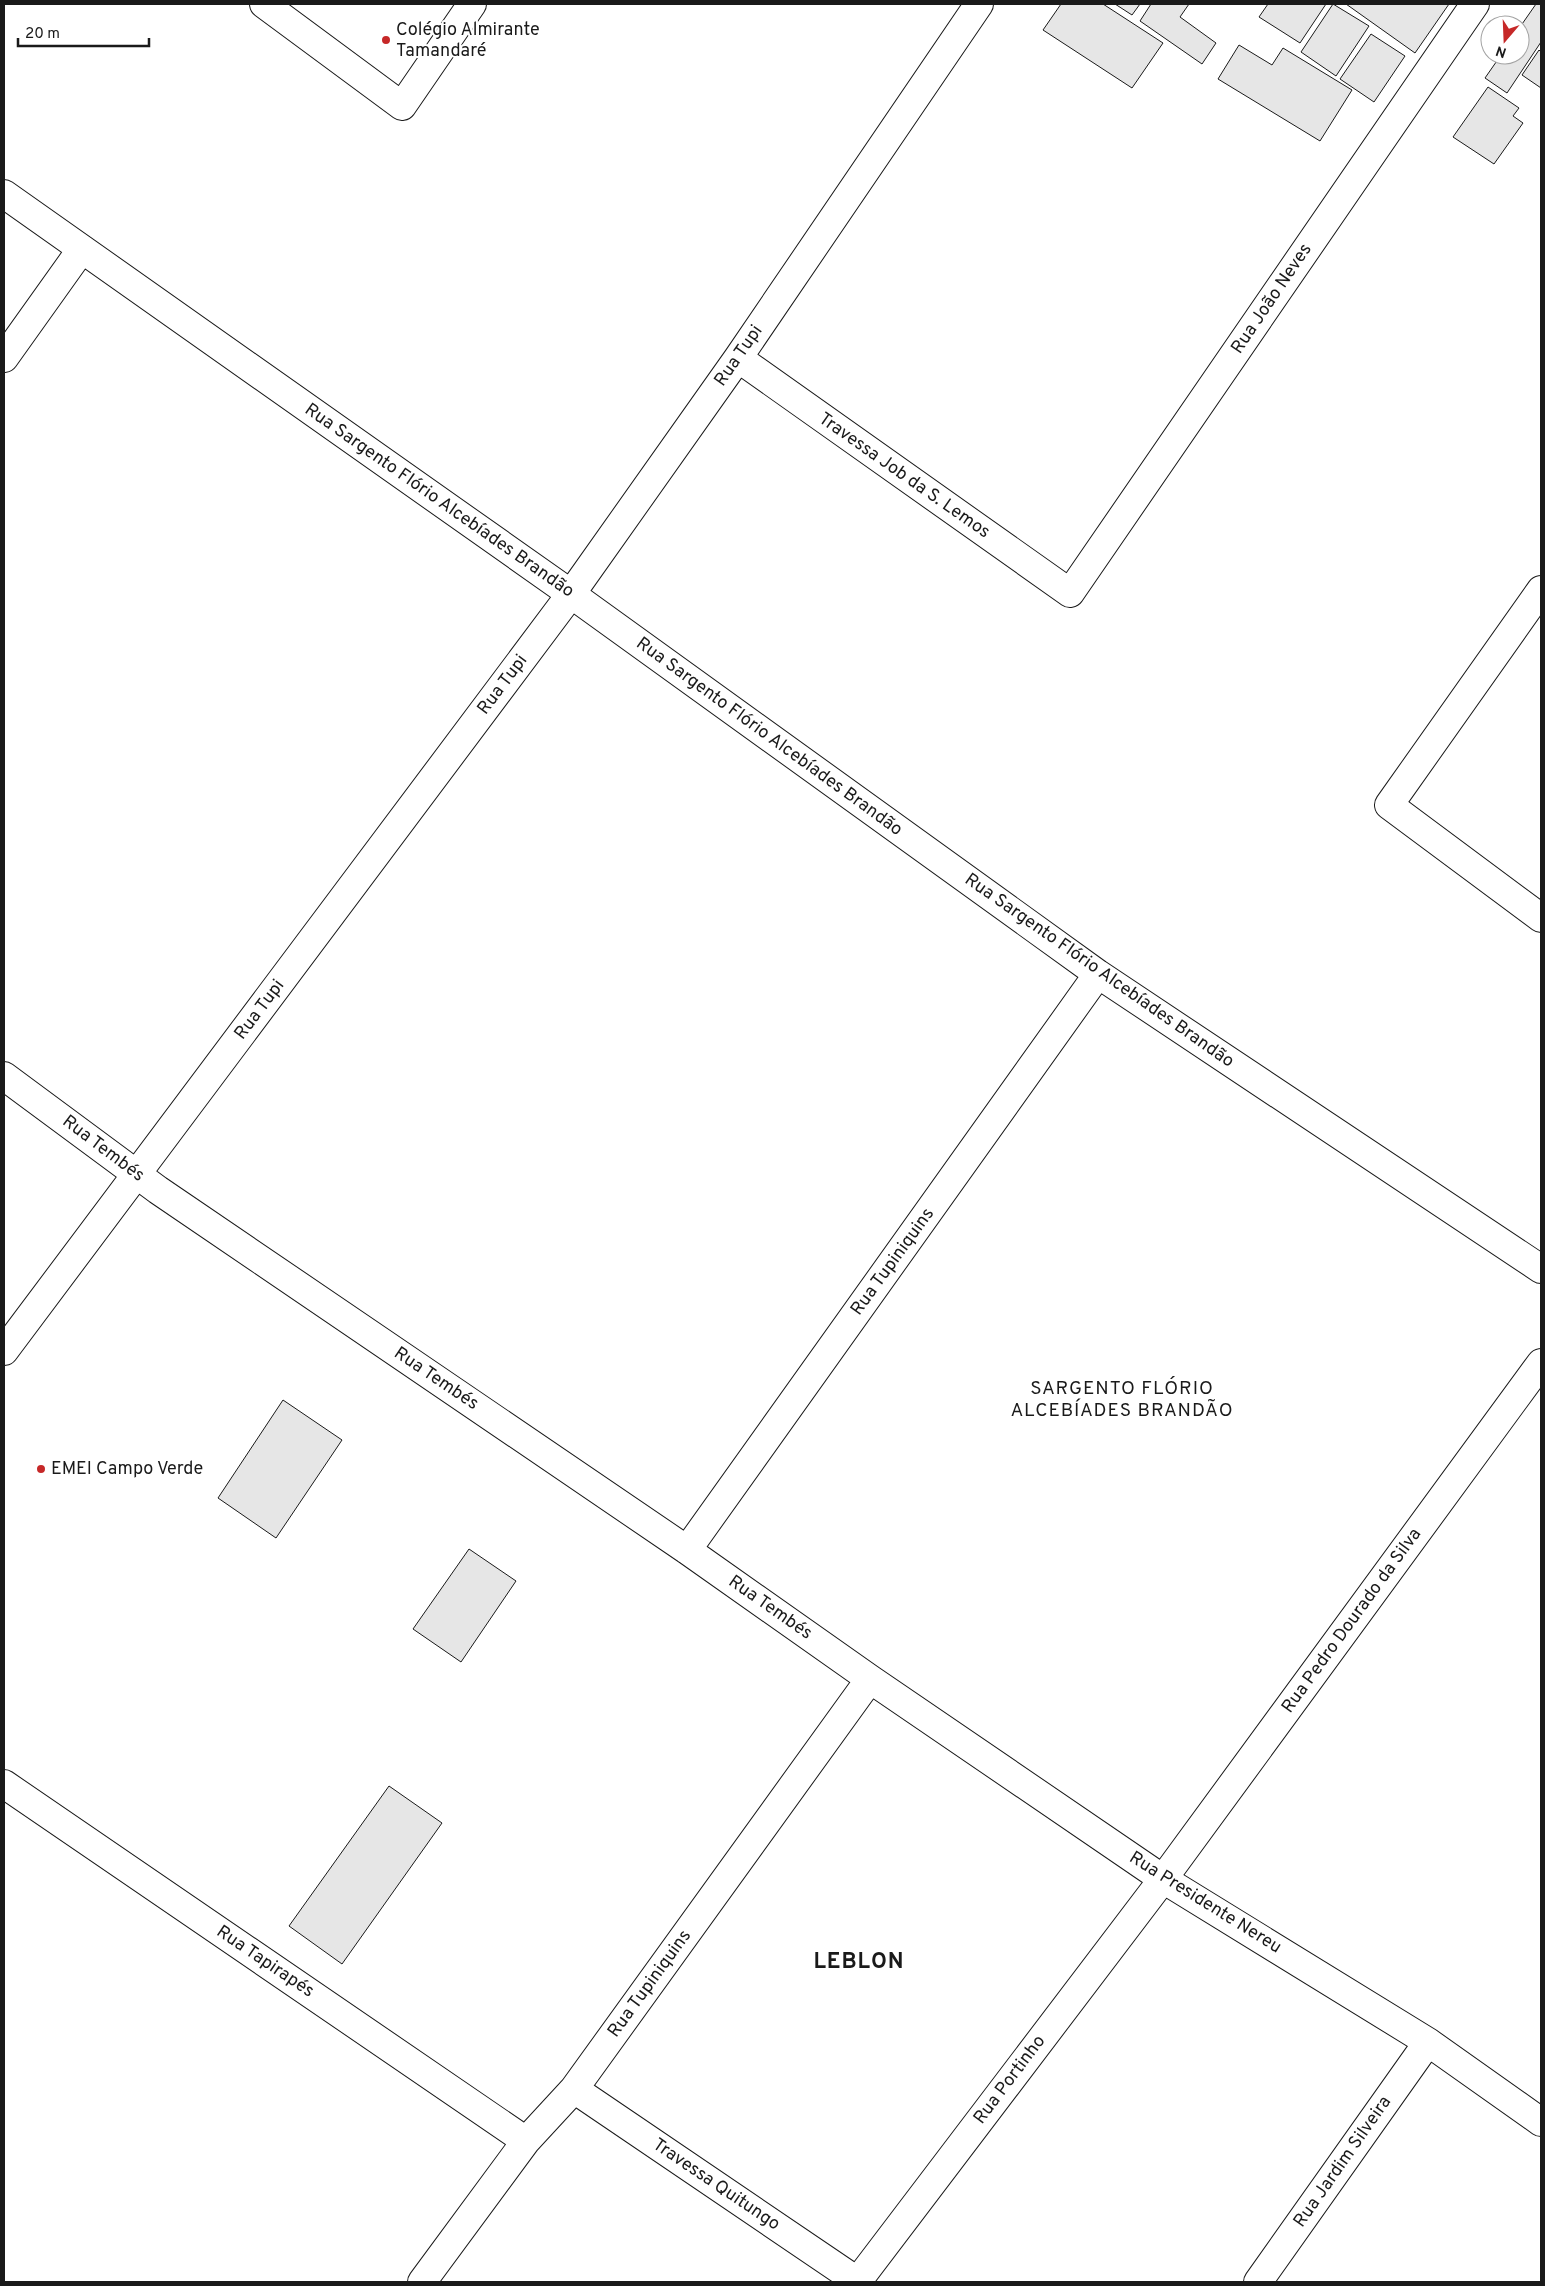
<svg xmlns="http://www.w3.org/2000/svg" width="1545" height="2286" font-family="Overpass,sans-serif">
<style>
.building{fill:#e6e6e6;stroke:#1a1a1a}
.lines{fill:none;stroke-linecap:round;stroke-linejoin:round}
.minor-casing{stroke:#1a1a1a;stroke-width:30}
.minor{stroke:#fff;stroke-width:28}
.poi-dot{fill:#c62828;stroke:#fff;stroke-width:2}
.labels{text-anchor:middle;dominant-baseline:central;stroke-width:4;stroke-linejoin:round;paint-order:stroke}
.poi-label{font-size:18px;fill:#1a1a1a;stroke:#fff;text-anchor:start}
.street-label{font-size:18px;fill:#1a1a1a;stroke:#fff}
.neighbourhood-label{font-size:19px;letter-spacing:1px;fill:#1a1a1a;stroke:#fff}
.district-label{font-size:22px;font-weight:bold;letter-spacing:1px;fill:#1a1a1a;stroke:#fff}
</style>
<rect width="100%" height="100%" fill="#fff"/>
<path class="building" d="M1061,4H1103L1163,43L1132,88L1043,30Z
M1115,4H1140L1132,15Z
M1151,4H1189L1180,17L1216,43L1202,64L1140,21Z
M1268,4H1326L1300,43L1259,17Z
M1333,4L1369,26L1336,76L1301,52Z
M1346,4H1449L1415,53Z
M1536,4H1541V42L1507,93L1485,78L1501,55H1520V27Z
M1371,34L1405,56L1374,102L1340,79Z
M1239,45L1272,65L1283,48L1352,90L1320,141L1218,79Z
M1539,50L1541,52V88L1522,75Z
M1488,87L1519,108L1513,116L1523,123L1494,164L1453,137Z
M283,1400L342,1440L276,1538L218,1498Z
M469,1549L516,1581L461,1662L413,1629Z
M389,1786L442,1823L342,1964L289,1926Z"/>
<g class="lines">
<g class="minor-casing">
<path id="minor" d="M264,4L402,106L472,4
M4,194L571,594L1098,974L1541,1269
M4,358L81,250
M738,358L1070,593L1475,4
M1541,590L1389,805L1541,918
M4,1076L158,1190L687,1550L870,1679L1163,1879L1428,2042L1541,2122
M4,1351L571,594L738,358L979,4
M687,1550L1098,974
M4,1784L526,2141
M574,2089L857,2281
M422,2282L526,2141L574,2089L870,1679
M857,2282L1163,1879L1541,1363
M1258,2282L1428,2042"/>
</g>
<use href="#minor" class="minor"/>
</g>
<g class="poi-dot">
<circle cx="386" cy="40" r="5"/>
<circle cx="41" cy="1469" r="5"/>
</g>
<g class="labels">
<g class="poi-label">
<text x="396" y="30">Colégio Almirante<tspan x="396" dy="21">Tamandaré</tspan></text>
<text x="51" y="1469">EMEI Campo Verde</text>
</g>
<g class="street-label">
<text transform="translate(1272 299) rotate(-56)">Rua João Neves</text>
<text transform="translate(739 356) rotate(-55)">Rua Tupi</text>
<text transform="translate(904 476) rotate(35)">Travessa Job da S. Lemos</text>
<text transform="translate(439 501) rotate(35)">Rua Sargento Flório Alcebíades Brandão</text>
<text transform="translate(503 685) rotate(-53)">Rua Tupi</text>
<text transform="translate(769 737) rotate(36)">Rua Sargento Flório Alcebíades Brandão</text>
<text transform="translate(1099 971) rotate(35)">Rua Sargento Flório Alcebíades Brandão</text>
<text transform="translate(260 1010) rotate(-53)">Rua Tupi</text>
<text transform="translate(103 1149) rotate(37)">Rua Tembés</text>
<text transform="translate(893 1262) rotate(-54)">Rua Tupiniquins</text>
<text transform="translate(436 1379) rotate(34)">Rua Tembés</text>
<text transform="translate(770 1608) rotate(35)">Rua Tembés</text>
<text transform="translate(1352 1621) rotate(-54)">Rua Pedro Dourado da Silva</text>
<text transform="translate(1205 1903) rotate(32)">Rua Presidente Nereu</text>
<text transform="translate(265 1962) rotate(34)">Rua Tapirapés</text>
<text transform="translate(650 1984) rotate(-54)">Rua Tupiniquins</text>
<text transform="translate(1010 2080) rotate(-53)">Rua Portinho</text>
<text transform="translate(1343 2162) rotate(-55)">Rua Jardim Silveira</text>
<text transform="translate(716 2185) rotate(34)">Travessa Quitungo</text>
</g>
<g class="neighbourhood-label">
<text x="1122" y="1389">SARGENTO FLÓRIO<tspan x="1122" dy="22">ALCEBÍADES BRANDÃO</tspan></text>
</g>
<g class="district-label">
<text x="859" y="1962">LEBLON</text>
</g>
</g>
<rect width="1545" height="2286" fill="none" stroke="#1a1a1a" stroke-width="10"/>
<g transform="translate(1505 40) rotate(199)"><circle r="24" fill="#ffffff" stroke="#a3a3a3"/>
<path d="M0-4L9 19L0 12L-9 19Z" fill="#c62828"/>
<text y="-8" font-size="14" font-weight="bold" text-anchor="middle" fill="#1a1a1a">N</text>
</g>
<path d="M18 38v8h131v-8" fill="none" stroke="#1a1a1a" stroke-width="2.5"/>
<text x="25" y="38" font-size="15" fill="#1a1a1a" stroke="#ffffff" stroke-width="4" paint-order="stroke">20 m</text>
</svg>
